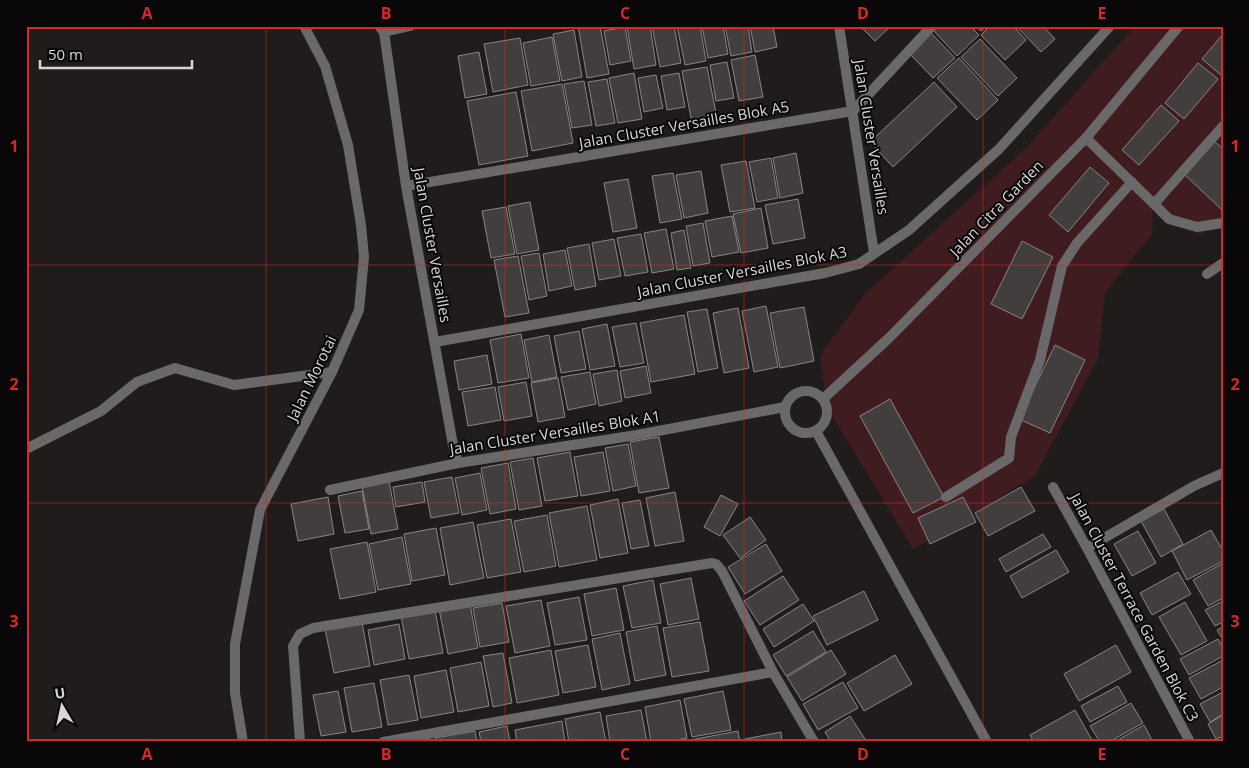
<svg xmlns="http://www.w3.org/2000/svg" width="1249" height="768" font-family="'Open Sans',sans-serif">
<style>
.green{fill:#3f1c1f}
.building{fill:#433e3e;stroke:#8a8484}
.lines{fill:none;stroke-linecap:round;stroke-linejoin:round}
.service{stroke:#6a6868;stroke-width:10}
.minor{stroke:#6a6868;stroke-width:10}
.tertiary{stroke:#6a6868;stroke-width:10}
.grid{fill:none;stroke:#d62828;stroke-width:1;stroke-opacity:0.55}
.labels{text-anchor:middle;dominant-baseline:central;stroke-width:4;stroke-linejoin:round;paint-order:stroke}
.street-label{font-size:15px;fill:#d9d6d6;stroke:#090707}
.neatline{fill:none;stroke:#d62828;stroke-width:2}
.grid-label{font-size:16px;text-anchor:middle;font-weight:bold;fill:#d62828}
</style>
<rect width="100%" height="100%" fill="#201c1c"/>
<path class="green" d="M1135,26H1223V216L1203,234L1169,225L1153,203L1152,234L1105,293L1098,359L1034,477L913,549L827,407L820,355L866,293L1029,145Z"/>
<path class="building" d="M578,26H600L609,74L587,78Z
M627,26H650L656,65L634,69Z
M652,26H674L681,63L660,67Z
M677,26H700L706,61L685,65Z
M702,26H723L728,54L708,58Z
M725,26H748L752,52L731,56Z
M750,26H773L777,47L755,52Z
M860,26H891L875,41Z
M937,26H970L979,35L957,56L933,30Z
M976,26H987L981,31Z
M990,26H1013L1026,40L1005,60L981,35Z
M1016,26H1043L1055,39L1041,52Z
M625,27L631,61L610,65L604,31Z
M574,30L582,77L562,81L553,34Z
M930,32L955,58L933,78L908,52Z
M1223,34V73L1221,75L1202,59Z
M552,37L560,81L531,86L523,43Z
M520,38L528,85L493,92L484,44Z
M980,39L1017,78L998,96L961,57Z
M479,52L487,94L465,98L458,56Z
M755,55L763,97L739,101L731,60Z
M959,58L998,100L977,120L937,78Z
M727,62L734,98L716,101L710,65Z
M1198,63L1218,79L1184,119L1165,103Z
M707,67L717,118L692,123L682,71Z
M634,73L642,119L618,123L609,78Z
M679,73L685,107L667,110L661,76Z
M656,75L663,108L644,112L638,78Z
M607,79L615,123L596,126L588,82Z
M584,81L592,125L572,128L564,84Z
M934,82L957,107L893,167L870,142Z
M562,84L573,143L532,151L521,91Z
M516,92L528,156L479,165L467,101Z
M1161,105L1179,121L1139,165L1122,150Z
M1214,141L1223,149V207L1221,209L1183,173Z
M796,153L803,193L780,198L773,158Z
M771,158L778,198L757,202L749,162Z
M746,161L755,208L730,212L721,165Z
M1090,167L1109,183L1068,232L1049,215Z
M701,171L708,213L684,218L676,175Z
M673,173L682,219L660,223L652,176Z
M628,179L637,228L613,232L604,183Z
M798,199L805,238L773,244L765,205Z
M530,202L539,250L517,254L508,206Z
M506,207L515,254L491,258L482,211Z
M761,208L768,248L741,253L733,214Z
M732,216L739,252L712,257L705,221Z
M703,223L710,263L693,266L686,226Z
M666,229L674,269L652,273L644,233Z
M684,230L691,268L677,270L671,233Z
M641,234L648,272L625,276L617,238Z
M614,239L621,276L599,280L592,243Z
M1022,241L1053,257L1022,319L991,304Z
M589,244L596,286L575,290L567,248Z
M565,250L572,286L549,291L543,254Z
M539,253L547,296L529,300L521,256Z
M518,256L529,313L505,317L494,260Z
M766,306L778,367L754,372L742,311Z
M804,307L814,361L780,368L770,313Z
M738,308L749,368L724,373L713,313Z
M707,309L718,368L698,372L687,312Z
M684,315L695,374L651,382L640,323Z
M636,323L644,363L620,367L612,327Z
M607,324L615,366L590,370L582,329Z
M579,331L586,369L561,373L554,336Z
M521,334L529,378L498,383L490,340Z
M549,335L557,377L532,382L524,340Z
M1055,345L1085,360L1050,433L1019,419Z
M487,355L492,384L459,390L454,361Z
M646,366L651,393L625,398L620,371Z
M617,370L622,401L599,406L593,374Z
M590,372L596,404L568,410L561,377Z
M558,378L565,417L538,422L531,383Z
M526,382L532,416L504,421L498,387Z
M495,387L501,420L468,426L462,392Z
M890,399L944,497L913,513L860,416Z
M659,437L669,488L639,493L630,442Z
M628,444L636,486L613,491L605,448Z
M570,452L578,496L545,501L537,458Z
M603,452L610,491L581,496L574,457Z
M533,458L542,506L519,510L510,462Z
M508,463L516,509L490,514L481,468Z
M480,473L487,510L462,515L455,478Z
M452,477L459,513L431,518L424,482Z
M389,481L398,529L371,534L362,486Z
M422,482L425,502L396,507L393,487Z
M1021,487L1035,511L988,536L975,513Z
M362,491L369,529L345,533L338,496Z
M675,492L684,541L655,546L646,498Z
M721,495L738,504L720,536L704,527Z
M328,497L334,534L298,541L291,504Z
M963,497L976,522L930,544L918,518Z
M618,499L628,553L600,558L590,505Z
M640,500L649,546L631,549L622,503Z
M587,506L597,560L559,567L549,513Z
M1164,509L1183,544L1161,557L1141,521Z
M547,515L556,566L524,572L514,521Z
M750,517L766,540L740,558L723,535Z
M511,519L521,572L487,578L477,525Z
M473,522L484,578L450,585L440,528Z
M436,528L445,575L412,581L404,534Z
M1211,530L1223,551V561L1187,580L1172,551Z
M1138,531L1156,563L1132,576L1114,544Z
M1043,534L1051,547L1006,572L999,559Z
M402,537L411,584L378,590L369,544Z
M367,542L376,592L340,599L330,549Z
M766,544L782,571L745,594L728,567Z
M1056,550L1069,572L1022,598L1010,576Z
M1223,563V598L1208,606L1193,580Z
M1178,572L1191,594L1152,615L1140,593Z
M783,576L799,600L760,625L744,601Z
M691,578L699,619L668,625L660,584Z
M653,580L661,623L632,628L623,586Z
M616,588L624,630L592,636L584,594Z
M864,591L878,620L827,645L813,616Z
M579,597L587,640L555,645L547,603Z
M541,600L550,646L515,653L506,606Z
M1223,601V622L1215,626L1205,610Z
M1185,602L1207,641L1181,655L1159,617Z
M502,603L509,642L480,647L473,608Z
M470,604L478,648L448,654L439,609Z
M803,604L814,621L774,647L763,629Z
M435,610L443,653L409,659L401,616Z
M362,622L370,666L334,673L325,629Z
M700,622L709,671L672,677L663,628Z
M399,624L405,659L374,665L368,630Z
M657,626L666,675L635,681L626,632Z
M1223,627V640L1217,630Z
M813,631L826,652L786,676L773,655Z
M620,633L630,684L602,690L592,639Z
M1218,639L1223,648V656L1189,675L1180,659Z
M588,645L596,687L563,693L555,651Z
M1116,645L1131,672L1079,701L1064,674Z
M551,650L559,695L517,703L509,658Z
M831,650L846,674L802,701L787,677Z
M503,653L512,703L493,707L483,656Z
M895,655L912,684L864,711L847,683Z
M1223,660V687L1201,699L1189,678Z
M481,662L489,706L458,712L450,668Z
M446,670L454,712L421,718L414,676Z
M409,675L418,720L388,725L380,680Z
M843,682L858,708L818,730L803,704Z
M374,683L382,727L352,732L344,688Z
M1118,686L1127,702L1090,722L1081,706Z
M338,691L346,732L321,736L313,695Z
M723,691L731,730L692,737L684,699Z
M1223,692V714L1210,722L1200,704Z
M680,700L687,738L665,742H651L645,707Z
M1131,703L1143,723L1109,742H1100L1090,726Z
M641,710L647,742H610L606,716Z
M1075,710L1092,740L1088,742H1034L1030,735Z
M600,712L606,742H569L565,719Z
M1223,715V736L1216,739L1208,724Z
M850,716L867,742H831L825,732Z
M562,721L565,742H517L515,730Z
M1144,725L1153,742H1114Z
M507,726L510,742H481L479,732Z
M475,731L477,742H436L435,738Z
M738,731L740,742H690V740Z
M781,732L782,742H745V739Z"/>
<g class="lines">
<path class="service" d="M1086,138L1154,204L1223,126
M1154,204L1169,219L1197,227L1223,223
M946,497L1009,458L1011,437L1040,360L1062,266L1077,243L1132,182"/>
<path class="minor" d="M379,26L384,32L406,186L453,445L458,463
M839,26L874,253
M384,32L410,26
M406,186L853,111L932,26
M1207,274L1223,263
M435,342L825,273L859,264L909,230L999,149L1110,26
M785 412a21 21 0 1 1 42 0a21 21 0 1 1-42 0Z
M823,399L890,337L1086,138L1179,26
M816,431L987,742
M26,449L101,411L137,382L175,368L234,385L332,372
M1053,487L1087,548L1190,742
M330,490L458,463L637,435L785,407
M1087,548L1194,486L1223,473
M300,742L293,646L300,634L313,628L712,563L716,564L722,571L773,672L814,742
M383,742L773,672"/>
<path class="tertiary" d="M243,742L235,693V644L260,510L332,372L359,310L364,257L361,225L348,145L325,66L304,26"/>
</g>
<path class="grid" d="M266,26V742M505,26V742M744,26V742M983,26V742M26,265H1223M26,503H1223"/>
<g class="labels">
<g class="street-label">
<text transform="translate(684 124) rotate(-10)">Jalan Cluster Versailles Blok A5</text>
<text transform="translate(872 137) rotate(81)">Jalan Cluster Versailles</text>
<text transform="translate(996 208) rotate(-46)">Jalan Citra Garden</text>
<text transform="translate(433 245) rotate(80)">Jalan Cluster Versailles</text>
<text transform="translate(742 271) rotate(-11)">Jalan Cluster Versailles Blok A3</text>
<text transform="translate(311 378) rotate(-64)">Jalan Morotai</text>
<text transform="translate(555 432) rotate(-9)">Jalan Cluster Versailles Blok A1</text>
<text transform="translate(1135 607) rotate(62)">Jalan Cluster Terrace Garden Blok C3</text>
</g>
</g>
<rect width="1249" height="768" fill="none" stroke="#090707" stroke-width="55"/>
<g transform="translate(62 706) rotate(351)" stroke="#090707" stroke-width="4" paint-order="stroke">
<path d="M0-4L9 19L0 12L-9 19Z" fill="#d9d6d6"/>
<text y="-8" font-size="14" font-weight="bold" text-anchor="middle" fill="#d9d6d6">U</text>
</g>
<path d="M40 60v8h152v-8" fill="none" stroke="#d9d6d6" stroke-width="2.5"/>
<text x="48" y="60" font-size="15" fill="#d9d6d6" stroke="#090707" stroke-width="4" paint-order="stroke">50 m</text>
<rect x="28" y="28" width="1194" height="712" class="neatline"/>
<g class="grid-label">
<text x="147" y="19">A</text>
<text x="386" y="19">B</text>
<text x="625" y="19">C</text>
<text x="863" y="19">D</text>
<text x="1102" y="19">E</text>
<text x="14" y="152">1</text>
<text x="1235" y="152">1</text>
<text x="14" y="390">2</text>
<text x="1235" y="390">2</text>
<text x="14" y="627">3</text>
<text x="1235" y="627">3</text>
<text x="147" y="760">A</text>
<text x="386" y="760">B</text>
<text x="625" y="760">C</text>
<text x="863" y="760">D</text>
<text x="1102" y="760">E</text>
</g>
</svg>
